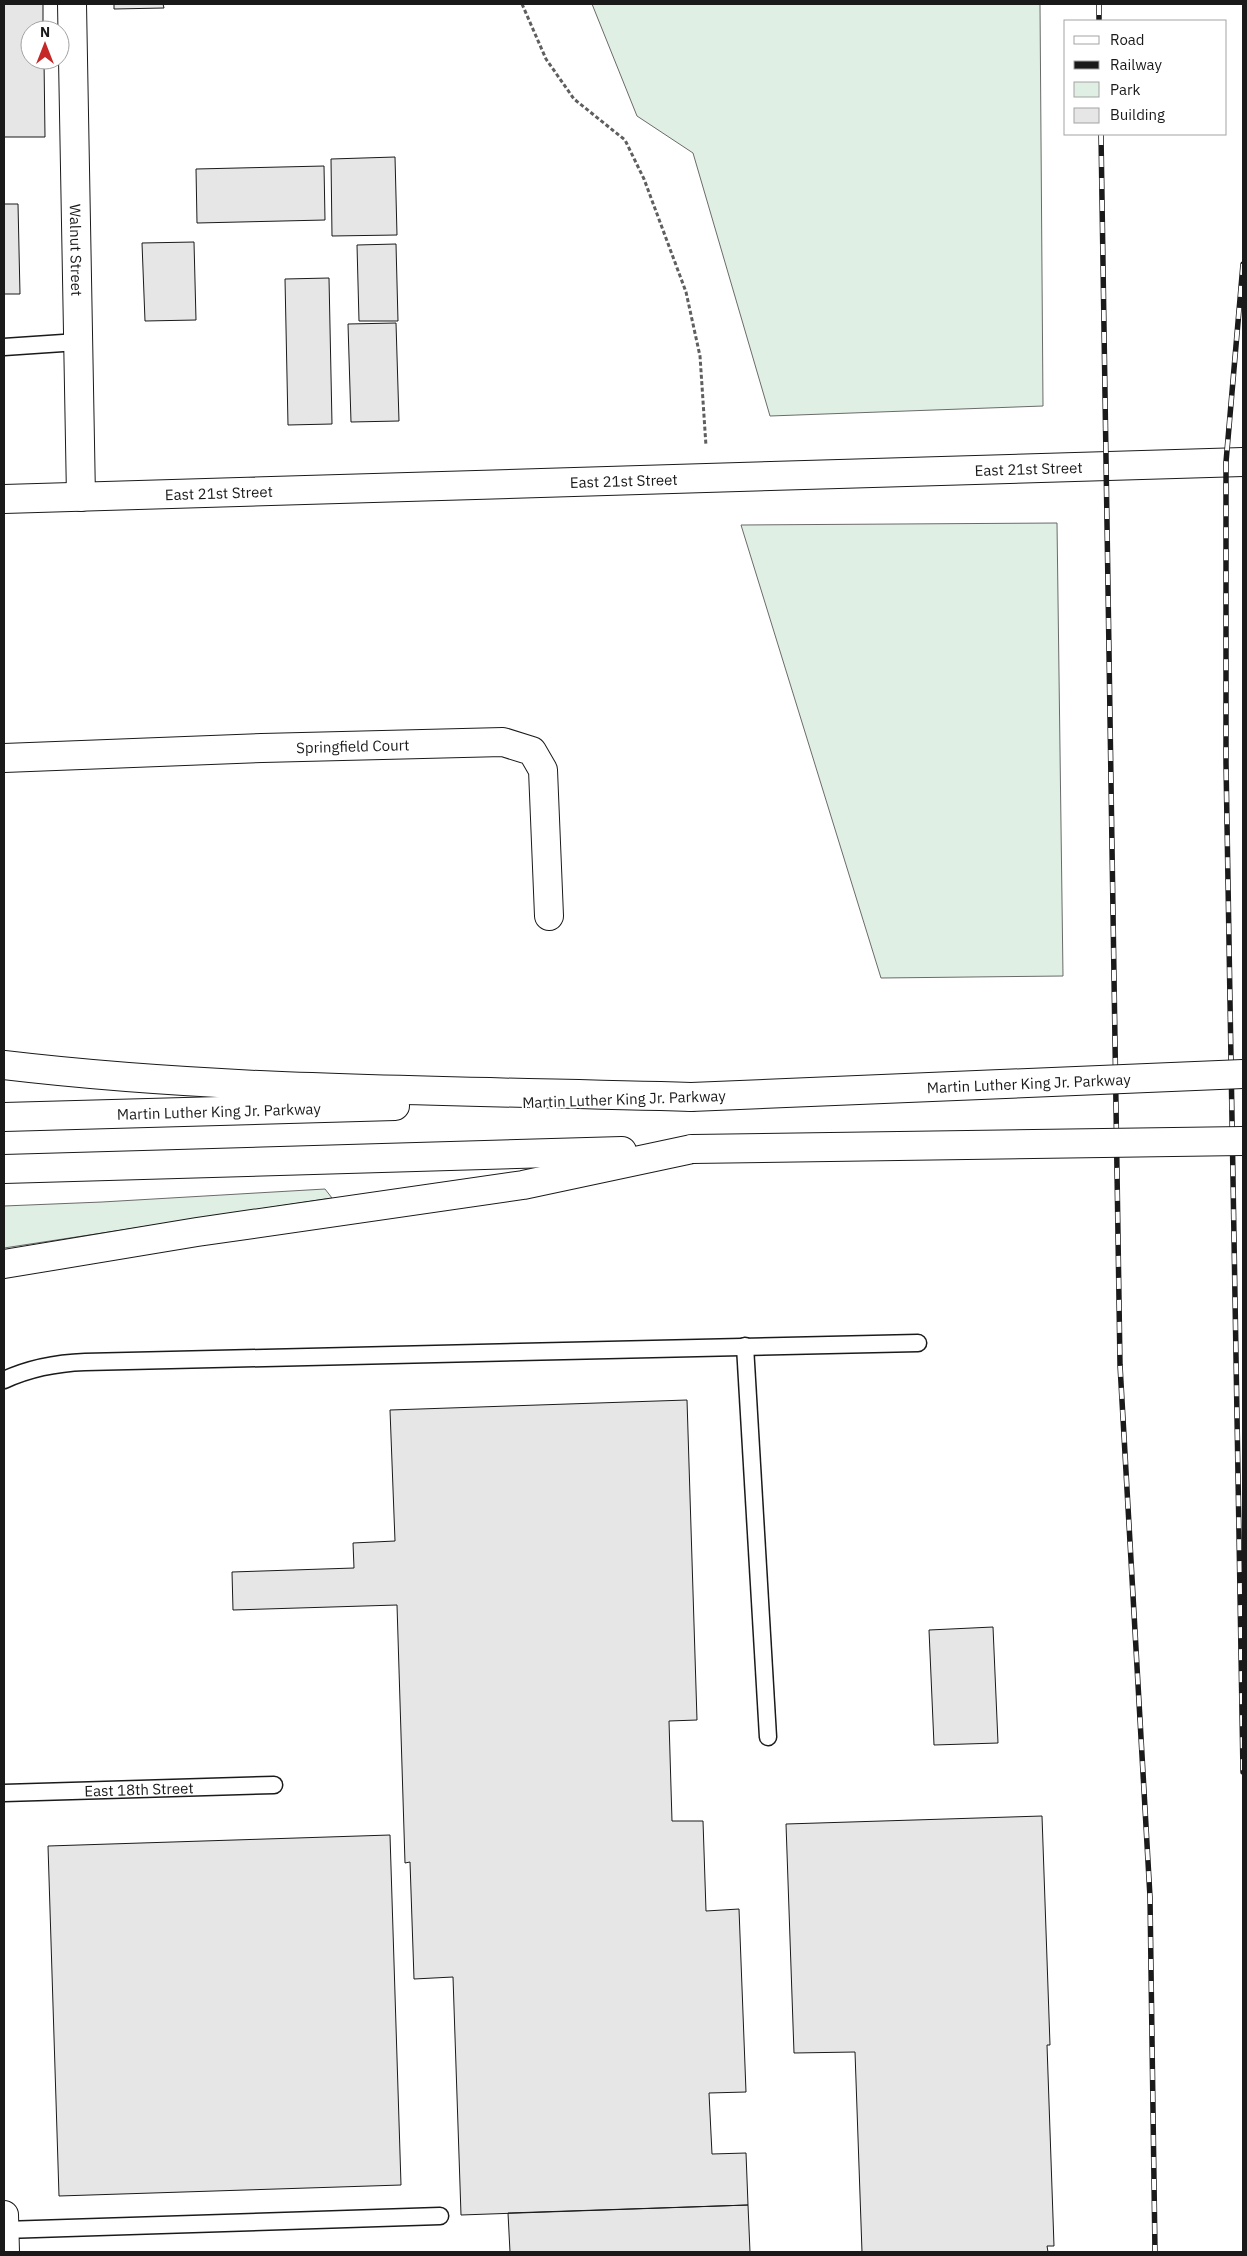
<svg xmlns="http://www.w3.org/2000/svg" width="1247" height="2256" font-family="'IBM Plex Sans',sans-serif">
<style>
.green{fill:#e0efe3;stroke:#6a6a6a}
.building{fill:#e6e6e6;stroke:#1a1a1a}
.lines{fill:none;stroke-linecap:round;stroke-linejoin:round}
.service-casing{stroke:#1a1a1a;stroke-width:19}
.minor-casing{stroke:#1a1a1a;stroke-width:30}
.tertiary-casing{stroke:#1a1a1a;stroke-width:30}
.motorway-casing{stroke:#1a1a1a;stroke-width:30}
.path{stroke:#5f5f5f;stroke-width:3;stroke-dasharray:4 2.5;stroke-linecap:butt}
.service{stroke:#fff;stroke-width:16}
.minor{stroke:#fff;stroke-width:28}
.tertiary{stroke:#fff;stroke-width:28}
.motorway{stroke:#fff;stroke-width:28}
.rail-casing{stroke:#1a1a1a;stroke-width:5.5}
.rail{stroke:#fff;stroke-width:4;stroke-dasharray:11;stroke-linecap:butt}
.motorway-bridge-casing{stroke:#1a1a1a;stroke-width:30;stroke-linecap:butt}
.motorway-bridge{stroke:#fff;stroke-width:28}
.labels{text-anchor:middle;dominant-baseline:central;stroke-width:4;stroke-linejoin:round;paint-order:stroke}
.street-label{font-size:15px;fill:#1a1a1a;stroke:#fff}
</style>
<rect width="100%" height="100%" fill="#fff"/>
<path class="green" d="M592,4H1040L1043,406L770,416L693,153L637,116Z
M1057,523L1063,976L881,978L741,525Z
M325,1189L332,1198L4,1248V1206L102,1202Z"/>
<path class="building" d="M4,4H43V30H30V60H44L45,137H4Z
M114,4H163L164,8L114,9Z
M395,157L397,235L332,236L331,159Z
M324,166L325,220L197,223L196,169Z
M4,204H18L20,294H4Z
M194,242L196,320L145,321L142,243Z
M396,244L398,321H359L357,245Z
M329,278L332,424L288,425L285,279Z
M396,323L399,421L351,422L348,324Z
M687,1400L697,1720L669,1721L672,1821H703L706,1911L739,1909L746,2092L709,2093L712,2154L746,2153L748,2205L461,2215L453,1977L414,1979L410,1862L405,1863L397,1605L233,1610L232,1572L354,1568L353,1543L395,1541L390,1410Z
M993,1627L998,1743L934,1745L929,1630Z
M1042,1816L1050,2045H1047L1054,2246H1047L1048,2252H862L855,2052L794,2053L786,1824Z
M390,1835L401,2185L59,2196L48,1846Z
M748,2205L750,2252H510L508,2213Z"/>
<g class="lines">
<g class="service-casing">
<g id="service">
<path d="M4,347L78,342"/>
<path d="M745,1346L768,1737"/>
<path d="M4,1380C30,1368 57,1363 85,1362L918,1343"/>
<path id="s1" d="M4,1793L274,1785"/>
<path d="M4,2230L440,2216"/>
</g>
</g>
<g class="minor-casing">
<g id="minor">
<path id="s2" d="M72,4L81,497"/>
<path id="s3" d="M4,758L262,748L503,742L532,751L543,770L549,916"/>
<path d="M4,2215L5,2252"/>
</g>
</g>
<g class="tertiary-casing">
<g id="tertiary">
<path id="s4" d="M4,499L1243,462"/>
</g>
</g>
<g class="motorway-casing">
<g id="motorway">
<path d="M4,1065C231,1092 463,1090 691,1097"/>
<path id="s5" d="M4,1117L395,1106"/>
<path d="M4,1169L622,1151"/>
<path d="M4,1264L197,1232L523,1185L692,1149"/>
</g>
</g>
<path class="path" d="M522,4L546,59L574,99L625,140L644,179L686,292L700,356L706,446"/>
<use href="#service" class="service"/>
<use href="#minor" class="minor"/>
<use href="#tertiary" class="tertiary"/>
<use href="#motorway" class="motorway"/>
<g class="rail-casing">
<path id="rail" d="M1099,4V21
M1101,134L1120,1365L1150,1897L1155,2252
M1243,264L1226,462V763L1243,1772"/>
</g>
<use href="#rail" class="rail"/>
<g class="motorway-bridge-casing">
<g id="motorway-bridge">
<path id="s6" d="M691,1097L1243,1074"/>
<path d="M692,1149L1243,1141"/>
</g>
</g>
<use href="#motorway-bridge" class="motorway-bridge"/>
</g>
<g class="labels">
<g class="street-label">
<text stroke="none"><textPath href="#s2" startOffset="246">Walnut Street</textPath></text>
<text stroke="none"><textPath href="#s4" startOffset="1025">East 21st Street</textPath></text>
<text stroke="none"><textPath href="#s4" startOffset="620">East 21st Street</textPath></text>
<text stroke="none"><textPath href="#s4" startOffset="215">East 21st Street</textPath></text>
<text stroke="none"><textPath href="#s3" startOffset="349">Springfield Court</textPath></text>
<text stroke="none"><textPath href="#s6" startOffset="338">Martin Luther King Jr. Parkway</textPath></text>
<text transform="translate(624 1099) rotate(-2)">Martin Luther King Jr. Parkway</text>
<text stroke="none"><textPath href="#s5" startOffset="215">Martin Luther King Jr. Parkway</textPath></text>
<text stroke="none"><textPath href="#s1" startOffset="135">East 18th Street</textPath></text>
</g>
</g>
<rect width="1247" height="2256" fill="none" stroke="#1a1a1a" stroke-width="10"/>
<rect x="1064" y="20" width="162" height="115" fill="#ffffff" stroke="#a3a3a3"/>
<rect x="1074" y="36" width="25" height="8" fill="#ffffff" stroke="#a3a3a3"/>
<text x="1110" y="45" font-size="15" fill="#1a1a1a">Road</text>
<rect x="1074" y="61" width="25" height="8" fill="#1a1a1a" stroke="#a3a3a3"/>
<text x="1110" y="70" font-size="15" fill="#1a1a1a">Railway</text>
<rect x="1074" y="82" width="25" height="15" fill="#e0efe3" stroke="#a3a3a3"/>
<text x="1110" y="95" font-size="15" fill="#1a1a1a">Park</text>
<rect x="1074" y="108" width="25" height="15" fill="#e6e6e6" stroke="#a3a3a3"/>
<text x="1110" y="120" font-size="15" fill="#1a1a1a">Building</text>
<g transform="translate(45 45)"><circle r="24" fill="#ffffff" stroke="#a3a3a3"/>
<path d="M0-4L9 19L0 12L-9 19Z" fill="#c62828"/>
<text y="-8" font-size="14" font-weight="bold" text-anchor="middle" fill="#1a1a1a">N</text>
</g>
</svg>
